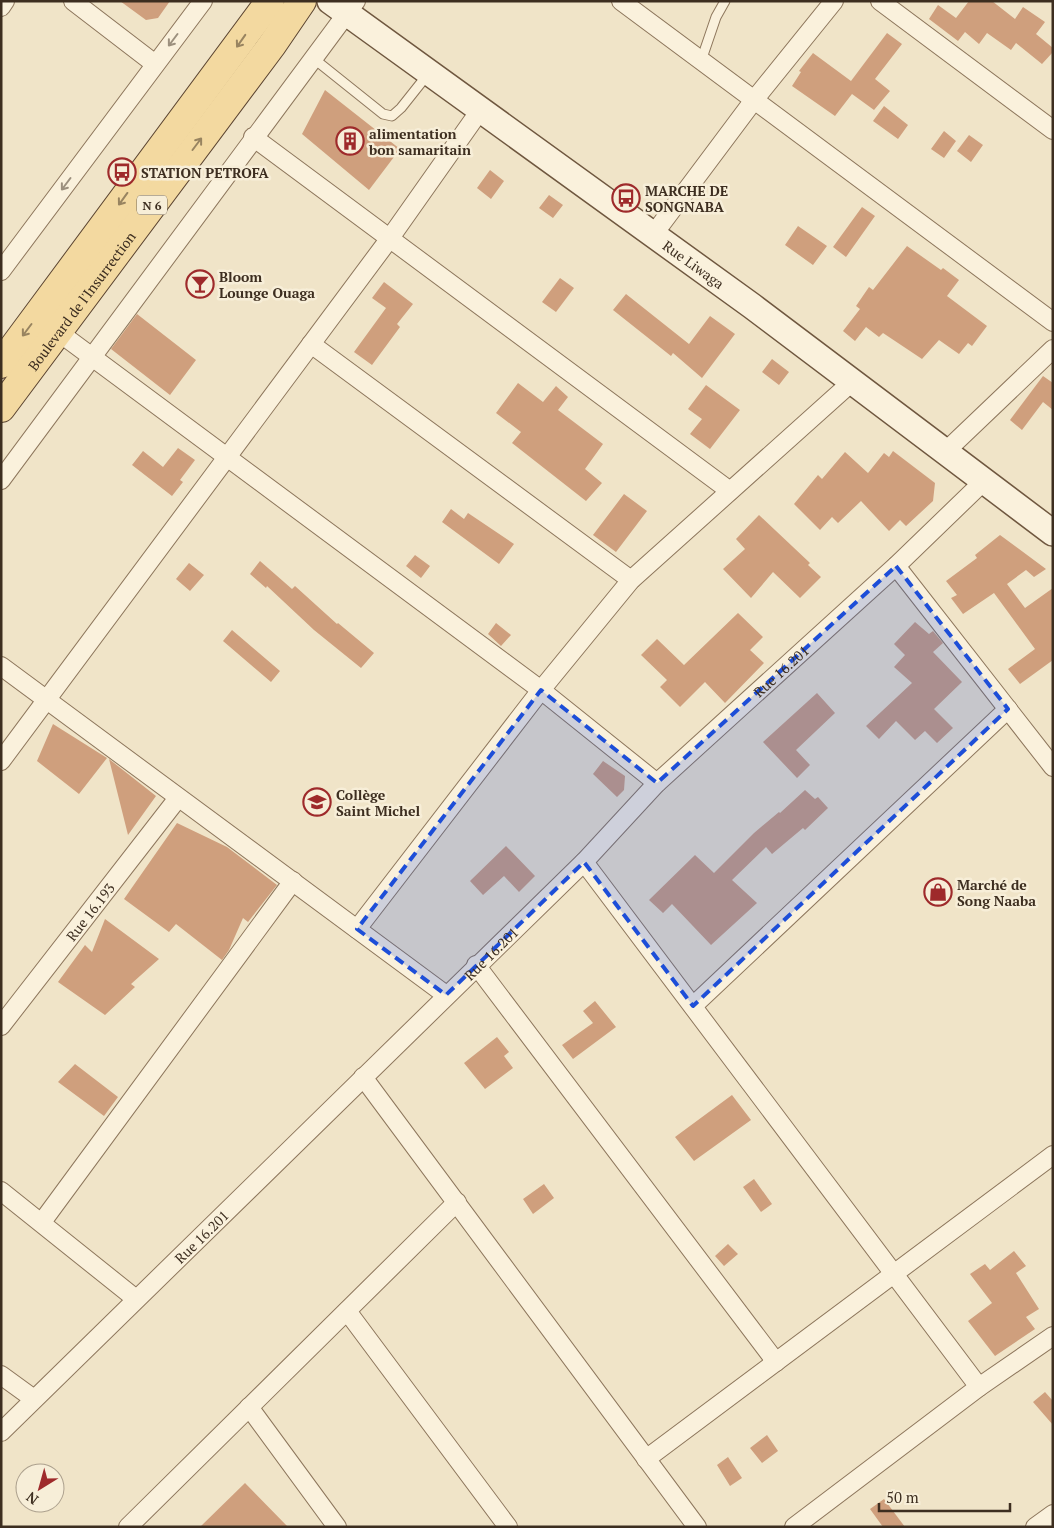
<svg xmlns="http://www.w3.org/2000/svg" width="1054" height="1528" font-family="'PT Serif',serif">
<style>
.building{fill:#cf9f7d}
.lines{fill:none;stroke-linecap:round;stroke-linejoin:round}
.service-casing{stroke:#8d765c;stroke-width:11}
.minor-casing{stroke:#8d765c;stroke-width:20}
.secondary-casing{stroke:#6f573f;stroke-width:28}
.primary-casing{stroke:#5b4430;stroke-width:30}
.service{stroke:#faf1dc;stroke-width:9}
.minor{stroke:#faf1dc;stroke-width:18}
.secondary{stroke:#faf1dc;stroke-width:25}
.primary{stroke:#f3d9a0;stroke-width:28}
.oneway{stroke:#9c907e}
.oneway2{stroke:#988460}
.marked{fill:#1d4ed8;fill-opacity:0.2;stroke:#1d4ed8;stroke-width:4;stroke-dasharray:10 6;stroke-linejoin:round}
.labels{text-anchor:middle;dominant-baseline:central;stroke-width:5;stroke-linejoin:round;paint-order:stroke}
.shield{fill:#f7eed8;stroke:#756857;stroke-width:1}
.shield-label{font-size:12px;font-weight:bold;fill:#3d2e20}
.poi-label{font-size:14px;font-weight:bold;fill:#3d2e20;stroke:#f7eed8;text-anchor:start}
.street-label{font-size:14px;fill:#3d2e20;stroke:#f7eed8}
</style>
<rect width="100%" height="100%" fill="#f0e4c8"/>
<path class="building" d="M120,1H170L158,18L146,20Z
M969,1H992L1015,19L1023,7L1045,22L1036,34L1053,48V52L1042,64L1016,43L1011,50L987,33L979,44L965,32L958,41L929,19L938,5L956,18Z
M887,33L902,44L875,79L890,91L874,110L852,94L835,116L792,86L801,72L799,71L813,53L851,81Z
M325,90L400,149L369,190L302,134Z
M884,106L908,125L898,139L873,121Z
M944,131L956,141L944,158L931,149Z
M969,135L983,145L971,162L957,151Z
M490,170L504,181L491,199L477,188Z
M549,195L563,205L553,218L539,208Z
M862,207L875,216L846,257L833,247Z
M798,226L827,246L813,265L785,245Z
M907,246L941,270L943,268L959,280L947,296L987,326L972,346L968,343L959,354L939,340L922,359L883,333L879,337L866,327L855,341L843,331L860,309L856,306L869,287L873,290Z
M560,278L574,288L556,312L542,302Z
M384,282L413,304L397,324L400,327L372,365L354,352L386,308L372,298Z
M626,294L689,344L710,316L735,334L702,378L673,353L671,356L613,310Z
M137,314L196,360L170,395L111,349Z
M772,359L789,372L779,385L762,372Z
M1043,376L1053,383V410L1043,402L1022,430L1010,420Z
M518,383L543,402L556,386L568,397L558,410L603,444L585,469L602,483L586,501L512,443L521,432L496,413Z
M706,385L740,410L710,449L690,434L702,419L688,409Z
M178,448L195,460L180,480L183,482L172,496L132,465L143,451L163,467Z
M893,451L935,483L933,501L906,526L900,520L889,531L861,501L838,523L832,517L820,530L794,504L818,475L822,479L845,452L868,473L884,453L889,457Z
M624,494L647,511L616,552L593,535Z
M451,509L464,519L468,513L514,544L499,564L442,522Z
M759,515L810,563L808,565L821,577L800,598L773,572L751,598L723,569L745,549L736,539Z
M1000,535L1046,569L1034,577L1026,570L1007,584L1025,608L1053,588V660L1020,684L1008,669L1035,649L994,593L963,614L951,598L957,595L946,581L977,558L975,555Z
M415,555L430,566L421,578L406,566Z
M260,561L292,589L295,586L337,624L338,623L374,653L361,668L314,630L267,586L266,588L250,574Z
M189,563L204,575L190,591L176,579Z
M738,613L763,637L750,650L764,663L725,703L705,682L680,707L660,687L667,680L641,655L657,639L684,665Z
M915,622L929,634L933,631L943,643L933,652L962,682L934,709L953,728L937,743L925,731L915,740L896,721L879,739L866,726L912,683L894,667L905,655L894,644Z
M496,623L511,635L501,646L488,634Z
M232,630L280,671L271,682L223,641Z
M817,693L835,713L796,750L810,765L797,778L763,742Z
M53,724L107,758L79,794L37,761Z
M109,759L156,796L128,835Z
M603,761L625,776L624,790L617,797L593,774Z
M805,790L815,799L818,797L828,808L805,830L803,828L772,854L766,847L732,880L757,903L711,945L672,904L663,913L649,900L695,855L714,873L754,833L779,812L780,813Z
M177,823L227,847L277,885L248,922L243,918L229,950L222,960L176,924L169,932L124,899Z
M506,846L535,876L519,892L504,876L483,895L470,881Z
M105,919L159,959L131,984L135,987L105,1015L58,982L85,945L92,952Z
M595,1001L616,1027L573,1059L562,1045L593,1023L583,1011Z
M497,1037L509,1052L504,1056L513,1068L485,1089L464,1063Z
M75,1064L118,1097L104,1116L58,1082Z
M732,1095L751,1120L694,1161L675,1137Z
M754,1179L772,1204L761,1212L743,1187Z
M544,1184L554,1198L533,1214L523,1199Z
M728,1244L738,1254L724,1266L715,1256Z
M1014,1251L1026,1266L1016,1273L1039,1309L1026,1317L1035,1329L995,1356L968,1321L992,1303L970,1274L985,1264L990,1270Z
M1045,1392L1053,1401V1425L1033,1402Z
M767,1435L778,1451L762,1463L750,1448Z
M728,1457L742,1478L730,1486L717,1465Z
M245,1483L288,1527H200Z
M884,1499L905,1527H883L870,1509Z"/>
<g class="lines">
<g class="service-casing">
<path id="service" d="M313,58L383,114L392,116L401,108L428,74
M701,61L716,17L725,1"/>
</g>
<g class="minor-casing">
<g id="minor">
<path d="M73,1L155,64"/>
<path d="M621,1L1053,322"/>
<path d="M880,1L1053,130"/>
<path d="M1,7L5,1"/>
<path d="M253,137L730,491"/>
<path d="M653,235L754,100L834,1"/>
<path d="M1,271L203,1"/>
<path d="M57,331L541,690L657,783"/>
<path d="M311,344L631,580"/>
<path d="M945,452L1053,349"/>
<path d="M1,480L356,1"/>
<path d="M896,566L1053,767"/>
<path d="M1,666L446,995"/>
<path d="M1,761L390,238L481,109"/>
<path d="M584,862L979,1387"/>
<path d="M357,929L541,690L631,580L853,381"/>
<path d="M476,965L776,1362"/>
<path d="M693,1006L1008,709"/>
<path id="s1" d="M1,1026L178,798"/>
<path d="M363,1077L697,1527"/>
<path d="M1,1191L136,1299"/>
<path d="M42,1222L293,881"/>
<path d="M347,1311L508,1527"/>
<path d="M1,1375L34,1399"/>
<path d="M249,1407L337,1527"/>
<path id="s2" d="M1,1432L584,862L657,783L896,566L985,480"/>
<path d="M646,1459L1053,1155"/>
<path d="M128,1527L457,1202"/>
<path d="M794,1527L979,1387L1053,1336"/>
<path d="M1035,1527L1053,1514"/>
</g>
</g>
<g class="secondary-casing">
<g id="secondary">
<path id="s3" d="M330,1L752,306L1053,533"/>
</g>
</g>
<g class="primary-casing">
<g id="primary">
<path d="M1,364L270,1"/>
<path id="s4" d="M1,408L272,45L302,1"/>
</g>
</g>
<use href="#service" class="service"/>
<use href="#minor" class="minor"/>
<use href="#secondary" class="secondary"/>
<use href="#primary" class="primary"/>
</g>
<defs><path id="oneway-shaft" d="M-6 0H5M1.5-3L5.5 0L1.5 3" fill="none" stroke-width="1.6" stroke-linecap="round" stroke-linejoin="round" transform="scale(1.25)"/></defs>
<g class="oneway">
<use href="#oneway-shaft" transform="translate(173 40) rotate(127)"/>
<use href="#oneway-shaft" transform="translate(66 184) rotate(127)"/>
</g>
<g class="oneway2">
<use href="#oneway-shaft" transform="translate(241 41) rotate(125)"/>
<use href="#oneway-shaft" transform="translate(197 144) rotate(-53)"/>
<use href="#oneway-shaft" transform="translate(123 199) rotate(126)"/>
<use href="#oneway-shaft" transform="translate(27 330) rotate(127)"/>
</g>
<path class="marked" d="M896,566L1008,709L693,1006L584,862L446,995L357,929L541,690L657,783Z"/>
<defs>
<g id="building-ring" transform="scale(1.4375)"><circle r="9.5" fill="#f7eed8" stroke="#9e2a2b" stroke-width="1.5"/><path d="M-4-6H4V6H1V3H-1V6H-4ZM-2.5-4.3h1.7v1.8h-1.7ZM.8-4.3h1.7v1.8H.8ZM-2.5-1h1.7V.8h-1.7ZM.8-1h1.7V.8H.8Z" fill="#9e2a2b"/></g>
<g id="bus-ring" transform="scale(1.4375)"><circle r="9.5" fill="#f7eed8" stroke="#9e2a2b" stroke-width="1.5"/><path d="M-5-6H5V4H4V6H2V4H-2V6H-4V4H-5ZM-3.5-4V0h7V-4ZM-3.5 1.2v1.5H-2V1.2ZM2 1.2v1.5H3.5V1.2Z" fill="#9e2a2b"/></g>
<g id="bar-ring" transform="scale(1.4375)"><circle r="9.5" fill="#f7eed8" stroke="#9e2a2b" stroke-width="1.5"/><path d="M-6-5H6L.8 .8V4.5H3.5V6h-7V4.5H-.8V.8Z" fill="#9e2a2b"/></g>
<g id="school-ring" transform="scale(1.4375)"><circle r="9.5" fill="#f7eed8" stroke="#9e2a2b" stroke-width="1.5"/><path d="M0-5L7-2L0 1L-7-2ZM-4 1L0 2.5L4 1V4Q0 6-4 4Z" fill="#9e2a2b"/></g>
<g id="shop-ring" transform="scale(1.4375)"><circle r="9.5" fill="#f7eed8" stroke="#9e2a2b" stroke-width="1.5"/><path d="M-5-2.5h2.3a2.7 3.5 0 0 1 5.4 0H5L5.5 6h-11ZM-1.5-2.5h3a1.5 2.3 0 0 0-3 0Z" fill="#9e2a2b"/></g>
</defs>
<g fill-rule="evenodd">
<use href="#building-ring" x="350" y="141"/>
<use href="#bus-ring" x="122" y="172"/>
<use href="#bus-ring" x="626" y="198"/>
<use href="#bar-ring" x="200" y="284"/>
<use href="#school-ring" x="317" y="802"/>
<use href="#shop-ring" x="938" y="892"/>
</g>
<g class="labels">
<rect class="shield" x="137" y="195.5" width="30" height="19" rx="4"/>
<g class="shield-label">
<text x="152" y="205">N 6</text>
</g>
<g class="poi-label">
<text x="369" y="133">alimentation<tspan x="369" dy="16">bon samaritain</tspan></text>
<text x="141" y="172">STATION PETROFA</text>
<text x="645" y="190">MARCHE DE<tspan x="645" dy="16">SONGNABA</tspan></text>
<text x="219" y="276">Bloom<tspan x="219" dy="16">Lounge Ouaga</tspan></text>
<text x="336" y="794">Collège<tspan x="336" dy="16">Saint Michel</tspan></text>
<text x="957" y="884">Marché de<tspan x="957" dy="16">Song Naaba</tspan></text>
</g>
<g class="street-label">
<text stroke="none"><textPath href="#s3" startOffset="449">Rue Liwaga</textPath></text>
<text stroke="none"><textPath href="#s4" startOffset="134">Boulevard de l'Insurrection</textPath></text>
<text stroke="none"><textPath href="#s2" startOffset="1090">Rue 16.201</textPath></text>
<text stroke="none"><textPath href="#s1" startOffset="145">Rue 16.193</textPath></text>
<text stroke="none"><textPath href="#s2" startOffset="685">Rue 16.201</textPath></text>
<text stroke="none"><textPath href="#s2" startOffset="280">Rue 16.201</textPath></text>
</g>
</g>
<rect width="1054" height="1528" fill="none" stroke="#3d2e20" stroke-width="5"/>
<g transform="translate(40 1488) rotate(217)"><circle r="24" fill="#f7eed8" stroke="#ada18e"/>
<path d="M0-4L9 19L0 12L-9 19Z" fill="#9e2a2b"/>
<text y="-8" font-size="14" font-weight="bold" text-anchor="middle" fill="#3d2e20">N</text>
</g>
<path d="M879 1503v8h131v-8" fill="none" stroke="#3d2e20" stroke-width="2.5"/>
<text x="886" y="1503" font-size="15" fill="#3d2e20" stroke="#f7eed8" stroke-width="4" paint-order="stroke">50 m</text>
</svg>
